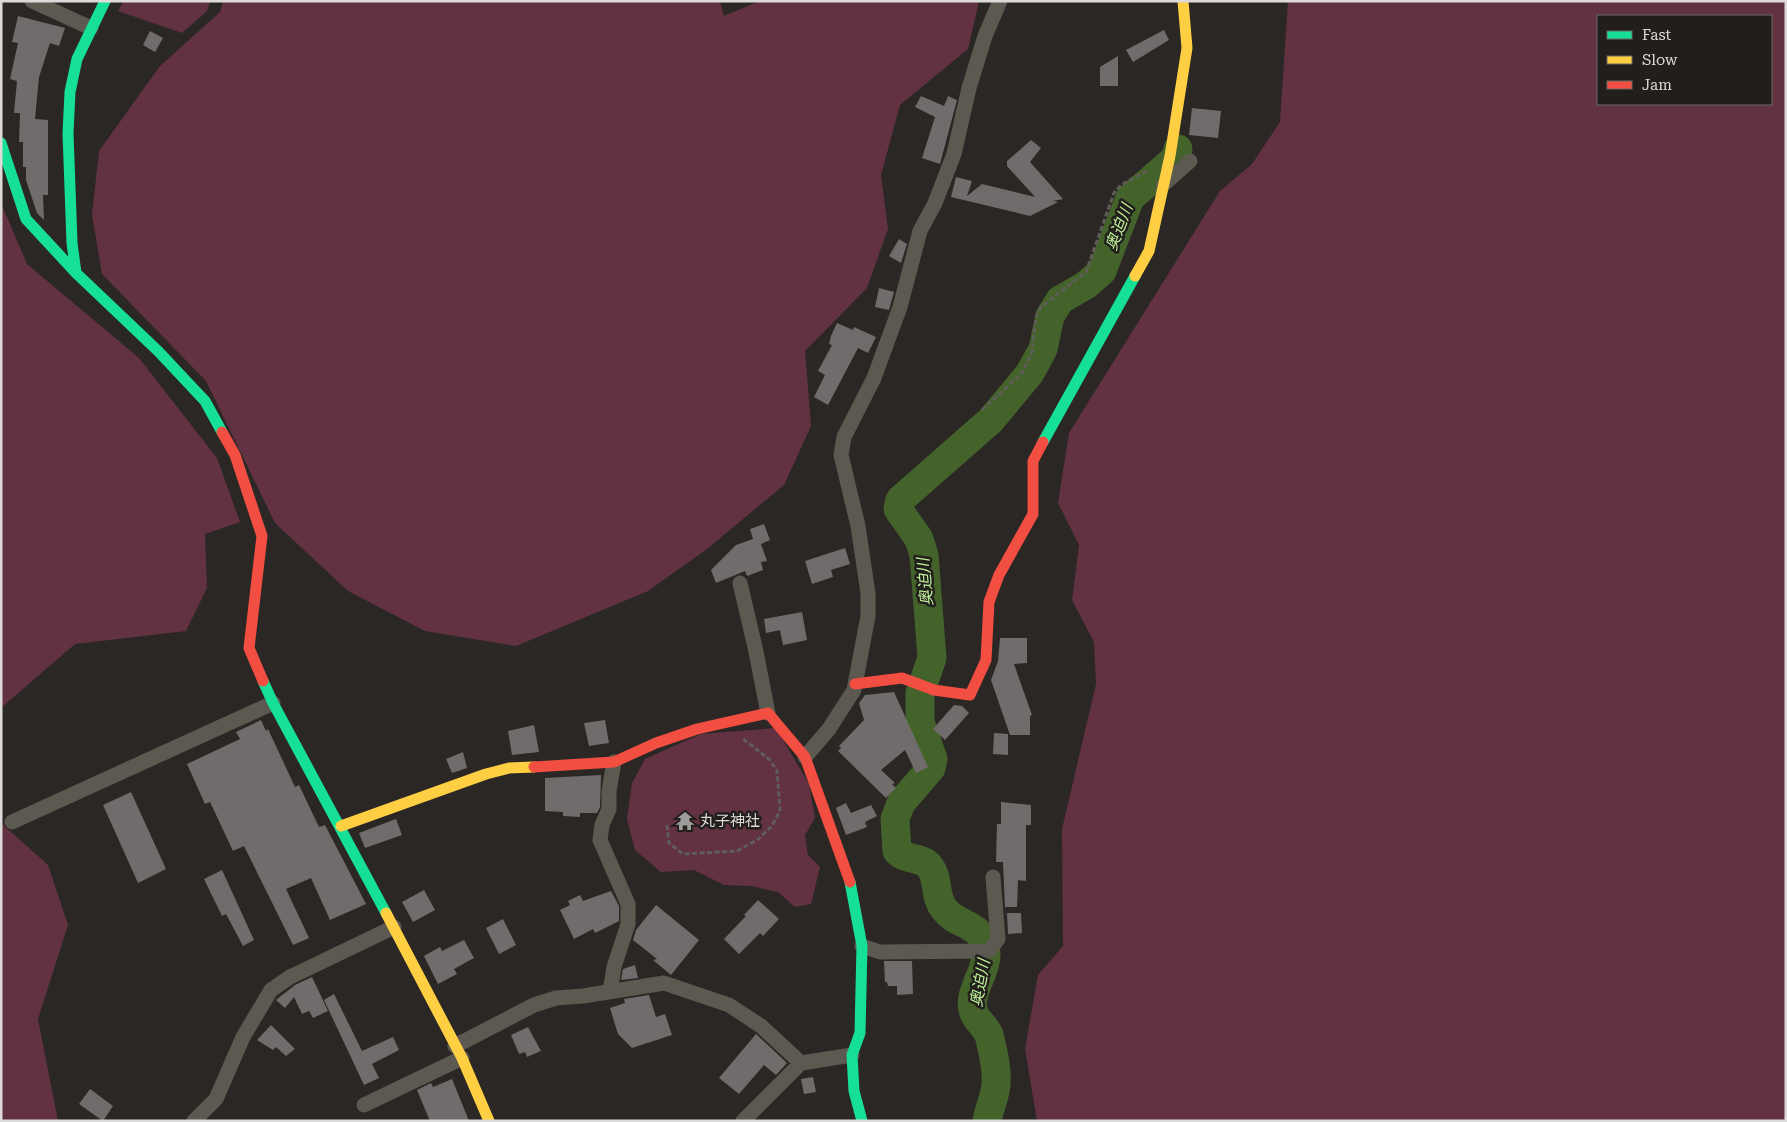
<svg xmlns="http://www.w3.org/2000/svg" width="1787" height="1122" font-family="'Roboto Serif','Noto Sans JP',serif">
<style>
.green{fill:#633242;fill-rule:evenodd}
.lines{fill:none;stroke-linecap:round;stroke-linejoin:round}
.river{stroke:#44632b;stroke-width:29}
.building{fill:#6f6c6b}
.path{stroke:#5f5d57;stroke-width:3;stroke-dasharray:5 2.5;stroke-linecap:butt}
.street{stroke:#5c5a50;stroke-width:15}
.fast{stroke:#16e098;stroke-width:11}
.slow{stroke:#ffcf43;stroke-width:11}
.jam{stroke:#f24e42;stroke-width:11}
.labels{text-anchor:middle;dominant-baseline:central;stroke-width:5;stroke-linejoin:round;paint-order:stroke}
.poi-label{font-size:15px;fill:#dddbd9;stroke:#211e1b;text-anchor:start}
.water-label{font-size:16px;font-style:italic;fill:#bef299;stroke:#211e1b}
</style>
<rect width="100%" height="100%" fill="#2a2725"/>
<path class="green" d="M124,1H210L207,11L182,33L118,11Z
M223,1H720L724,16L760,1H979L968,49L900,105L881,175L888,229L867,288L805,351L811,426L784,485L707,549L648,591L516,646L425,631L348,591L275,523L206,381L102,274L92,215L99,151L160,66L220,12Z
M1288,1H1786V1121H1037L1025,1049L1038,975L1063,946L1062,829L1096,684L1094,642L1072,600L1079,545L1058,503L1069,433L1220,191L1252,164L1280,122ZM1598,16H1771V104H1598Z
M1,203L27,264L139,358L217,458L240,522L205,534L207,588L186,631L75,644L1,708Z
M776,728L809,784L815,818L805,835L808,855L820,867L811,904L795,907L778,892L751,886L724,885L694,870L661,872L635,850L627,819L632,783L645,759L701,734Z
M1,823L48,865L68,925L38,1019L58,1121H1Z"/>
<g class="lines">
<path class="river" d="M987,1121C989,1110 993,1101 995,1091C999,1075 993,1051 989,1035C986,1027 977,1021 974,1013C966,995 987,972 986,954C983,920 960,929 944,909C934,896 939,879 930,867C922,856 906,861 897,851L895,819L901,803L931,768L933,759L920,722V693L932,658L924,555L919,539L898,509L900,500L991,420L1030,373L1043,349L1050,316L1060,300L1086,285L1102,271L1130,198L1176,158L1178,149"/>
</g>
<path class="building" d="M18,16L65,28L59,46L50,43L39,77L35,119L48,120V195H43L44,220L37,213L26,180V167H23V142H19L20,113H14L17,81L10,79L18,43L12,42Z
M1164,30L1169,40L1133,62L1126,50Z
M150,31L163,38L155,52L143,45Z
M1118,56V86H1100V67Z
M921,96L944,106L948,96L957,100L940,164L922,158L935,117L915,107Z
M1192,108L1221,111L1218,138L1189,135Z
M1031,140L1041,148L1030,162L1063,199L1053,201L1058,202L1030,216L951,197L956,177L972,181L967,196L982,184L1035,197L1007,166V161Z
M899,239L907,244L901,263L889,256Z
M879,288L894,292L889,310L875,307Z
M837,323L853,330L854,327L876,337L868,353L858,348L828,405L814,397L825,375L818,371L832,345L829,344L831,336Z
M764,524L770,540L761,544L767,561L761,562L763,570L747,576L745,571L716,583L711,570L736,545L753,539L750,529Z
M845,548L850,564L831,570L833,577L812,584L805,561Z
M802,612L807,640L783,645L780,630L766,633L764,619Z
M1000,638H1027V663L1014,664L1032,715L1030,716V735H1010L991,680L998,661Z
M894,692L928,767L916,773L905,750L881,770L895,783L892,784L896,788L886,798L838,751L841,748L839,746L864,720L859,703L865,695Z
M954,705L962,706L969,713L945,740L933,729Z
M261,720L266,731L268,729L295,787L299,785L319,827L325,825L366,904L330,920L311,878L286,889L309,938L293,945L244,846L233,851L210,802L205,804L187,764L240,739L236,732Z
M605,720L609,743L589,746L584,723Z
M534,725L539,752L512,755L508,731Z
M994,733L1008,734V755L993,754Z
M463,752L467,768L452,773L446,759Z
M601,775L600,807L597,813H580V817L563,816V812L545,811V778Z
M131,792L166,869L138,883L103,805Z
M1001,802L1031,805V825H1026V881L1018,880L1017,907H1005L1003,862H996L997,824H1001Z
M846,803L851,813L871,805L877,816L865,822L867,827L846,835L836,808Z
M396,819L402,835L365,848L359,833Z
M222,870L254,940L243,946L226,914L222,916L204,879Z
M424,890L435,910L413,922L402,902Z
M611,891L619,906V921L595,933L593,929L574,939L560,910L570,905L568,901L580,895L583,901Z
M758,900L779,919L763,936L760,933L739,954L724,939L746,916L744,915Z
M656,905L699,940L671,975L653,960L657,959L633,940L636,930Z
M1007,913H1021L1022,933L1008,934Z
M503,919L516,945L499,954L486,928Z
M464,940L474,958L454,969L457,974L438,984L424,956L440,947L442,951Z
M884,961H912L913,994L897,995V986H888L887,982H885Z
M635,965L638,978L621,980L623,969Z
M312,977L328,1011L313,1018L309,1011L302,1014L294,997L285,1008L276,1000L295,985Z
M334,994L362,1051L393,1037L399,1050L372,1064L379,1078L364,1085L324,1000Z
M649,995L656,1017L665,1014L672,1035L632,1048L618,1034L610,1008L625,1003L624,999Z
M271,1025L295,1049L286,1056L276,1047L273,1050L257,1040Z
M528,1027L541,1051L527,1057L525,1052L519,1054L511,1035Z
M756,1034L787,1063L776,1075L764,1065L739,1094L719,1078Z
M813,1077L816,1092L804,1094L801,1079Z
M452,1079L469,1121H430L417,1090L431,1083L433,1087Z
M90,1089L113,1106L103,1121L79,1104Z"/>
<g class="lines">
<path class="path" d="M982,410L1021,374L1028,362L1032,352L1036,317L1041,307L1086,272L1114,193L1121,185L1148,170
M667,825L669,843L683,854L737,851L757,840L772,826L780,811L777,771L770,760L742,738"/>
<path class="street" d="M32,1L91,28
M1163,185L1190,161
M740,583L755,647L768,713
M805,757L829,729L854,690L868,616V593L858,526L841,455L844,437L874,378L900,307L920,231L935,203L954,154L969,88L985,36L1000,1
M12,822L273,703
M862,946L880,952L989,951L998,939L993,877
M610,992L614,967L628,924V904L600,840L602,825L609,809V791L614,762
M455,1046L534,1005L556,998L583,996L664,983L729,1005L761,1026L801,1063
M364,1105L462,1058
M194,1121L216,1099L243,1037L271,990L290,977L394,927
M743,1121L801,1063L852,1055"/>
<path class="fast" d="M1,143L26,219L76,273L158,351L205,401L222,432
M76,273L72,243L68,133L70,92L77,59L105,1
M1043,442L1135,276
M263,681L273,703L386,913
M850,882L862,946L860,1033L852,1055L854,1091L862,1121"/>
<path class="slow" d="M1135,276L1149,251L1170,156L1187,48L1183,1
M341,826L486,774L509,768L534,767
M386,913L462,1058L489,1121"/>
<path class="jam" d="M222,432L235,455L262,536L249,648L263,681
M855,684L902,678L934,690L970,695L986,660L989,602L999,575L1033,514V461L1043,442
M534,767L614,762L656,743L697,729L768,713L805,757L850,882"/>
</g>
<defs>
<g id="temple-bare" transform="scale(1.5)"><path d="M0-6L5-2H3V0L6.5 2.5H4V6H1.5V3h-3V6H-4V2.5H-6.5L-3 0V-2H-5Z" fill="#9e9c9a" stroke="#211e1b" stroke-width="2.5" paint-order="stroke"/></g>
</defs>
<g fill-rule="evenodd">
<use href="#temple-bare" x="685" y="821"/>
</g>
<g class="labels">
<g class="poi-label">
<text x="700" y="821">丸子神社</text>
</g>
<g class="water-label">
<text transform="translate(1119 227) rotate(-69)">奥迫川</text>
<text transform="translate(925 582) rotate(-95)">奥迫川</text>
<text transform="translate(980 983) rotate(-80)">奥迫川</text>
</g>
</g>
<rect width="1787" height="1122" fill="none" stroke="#dddbd9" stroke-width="5"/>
<rect x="1597" y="15" width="175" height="90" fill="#211e1b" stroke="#6c6a67"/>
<rect x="1607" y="31" width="25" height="8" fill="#16e098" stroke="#6c6a67"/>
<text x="1642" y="40" font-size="15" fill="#dddbd9">Fast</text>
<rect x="1607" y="56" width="25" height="8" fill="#ffcf43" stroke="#6c6a67"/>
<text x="1642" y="65" font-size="15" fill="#dddbd9">Slow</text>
<rect x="1607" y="81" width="25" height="8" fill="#f24e42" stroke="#6c6a67"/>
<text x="1642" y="90" font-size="15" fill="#dddbd9">Jam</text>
</svg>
